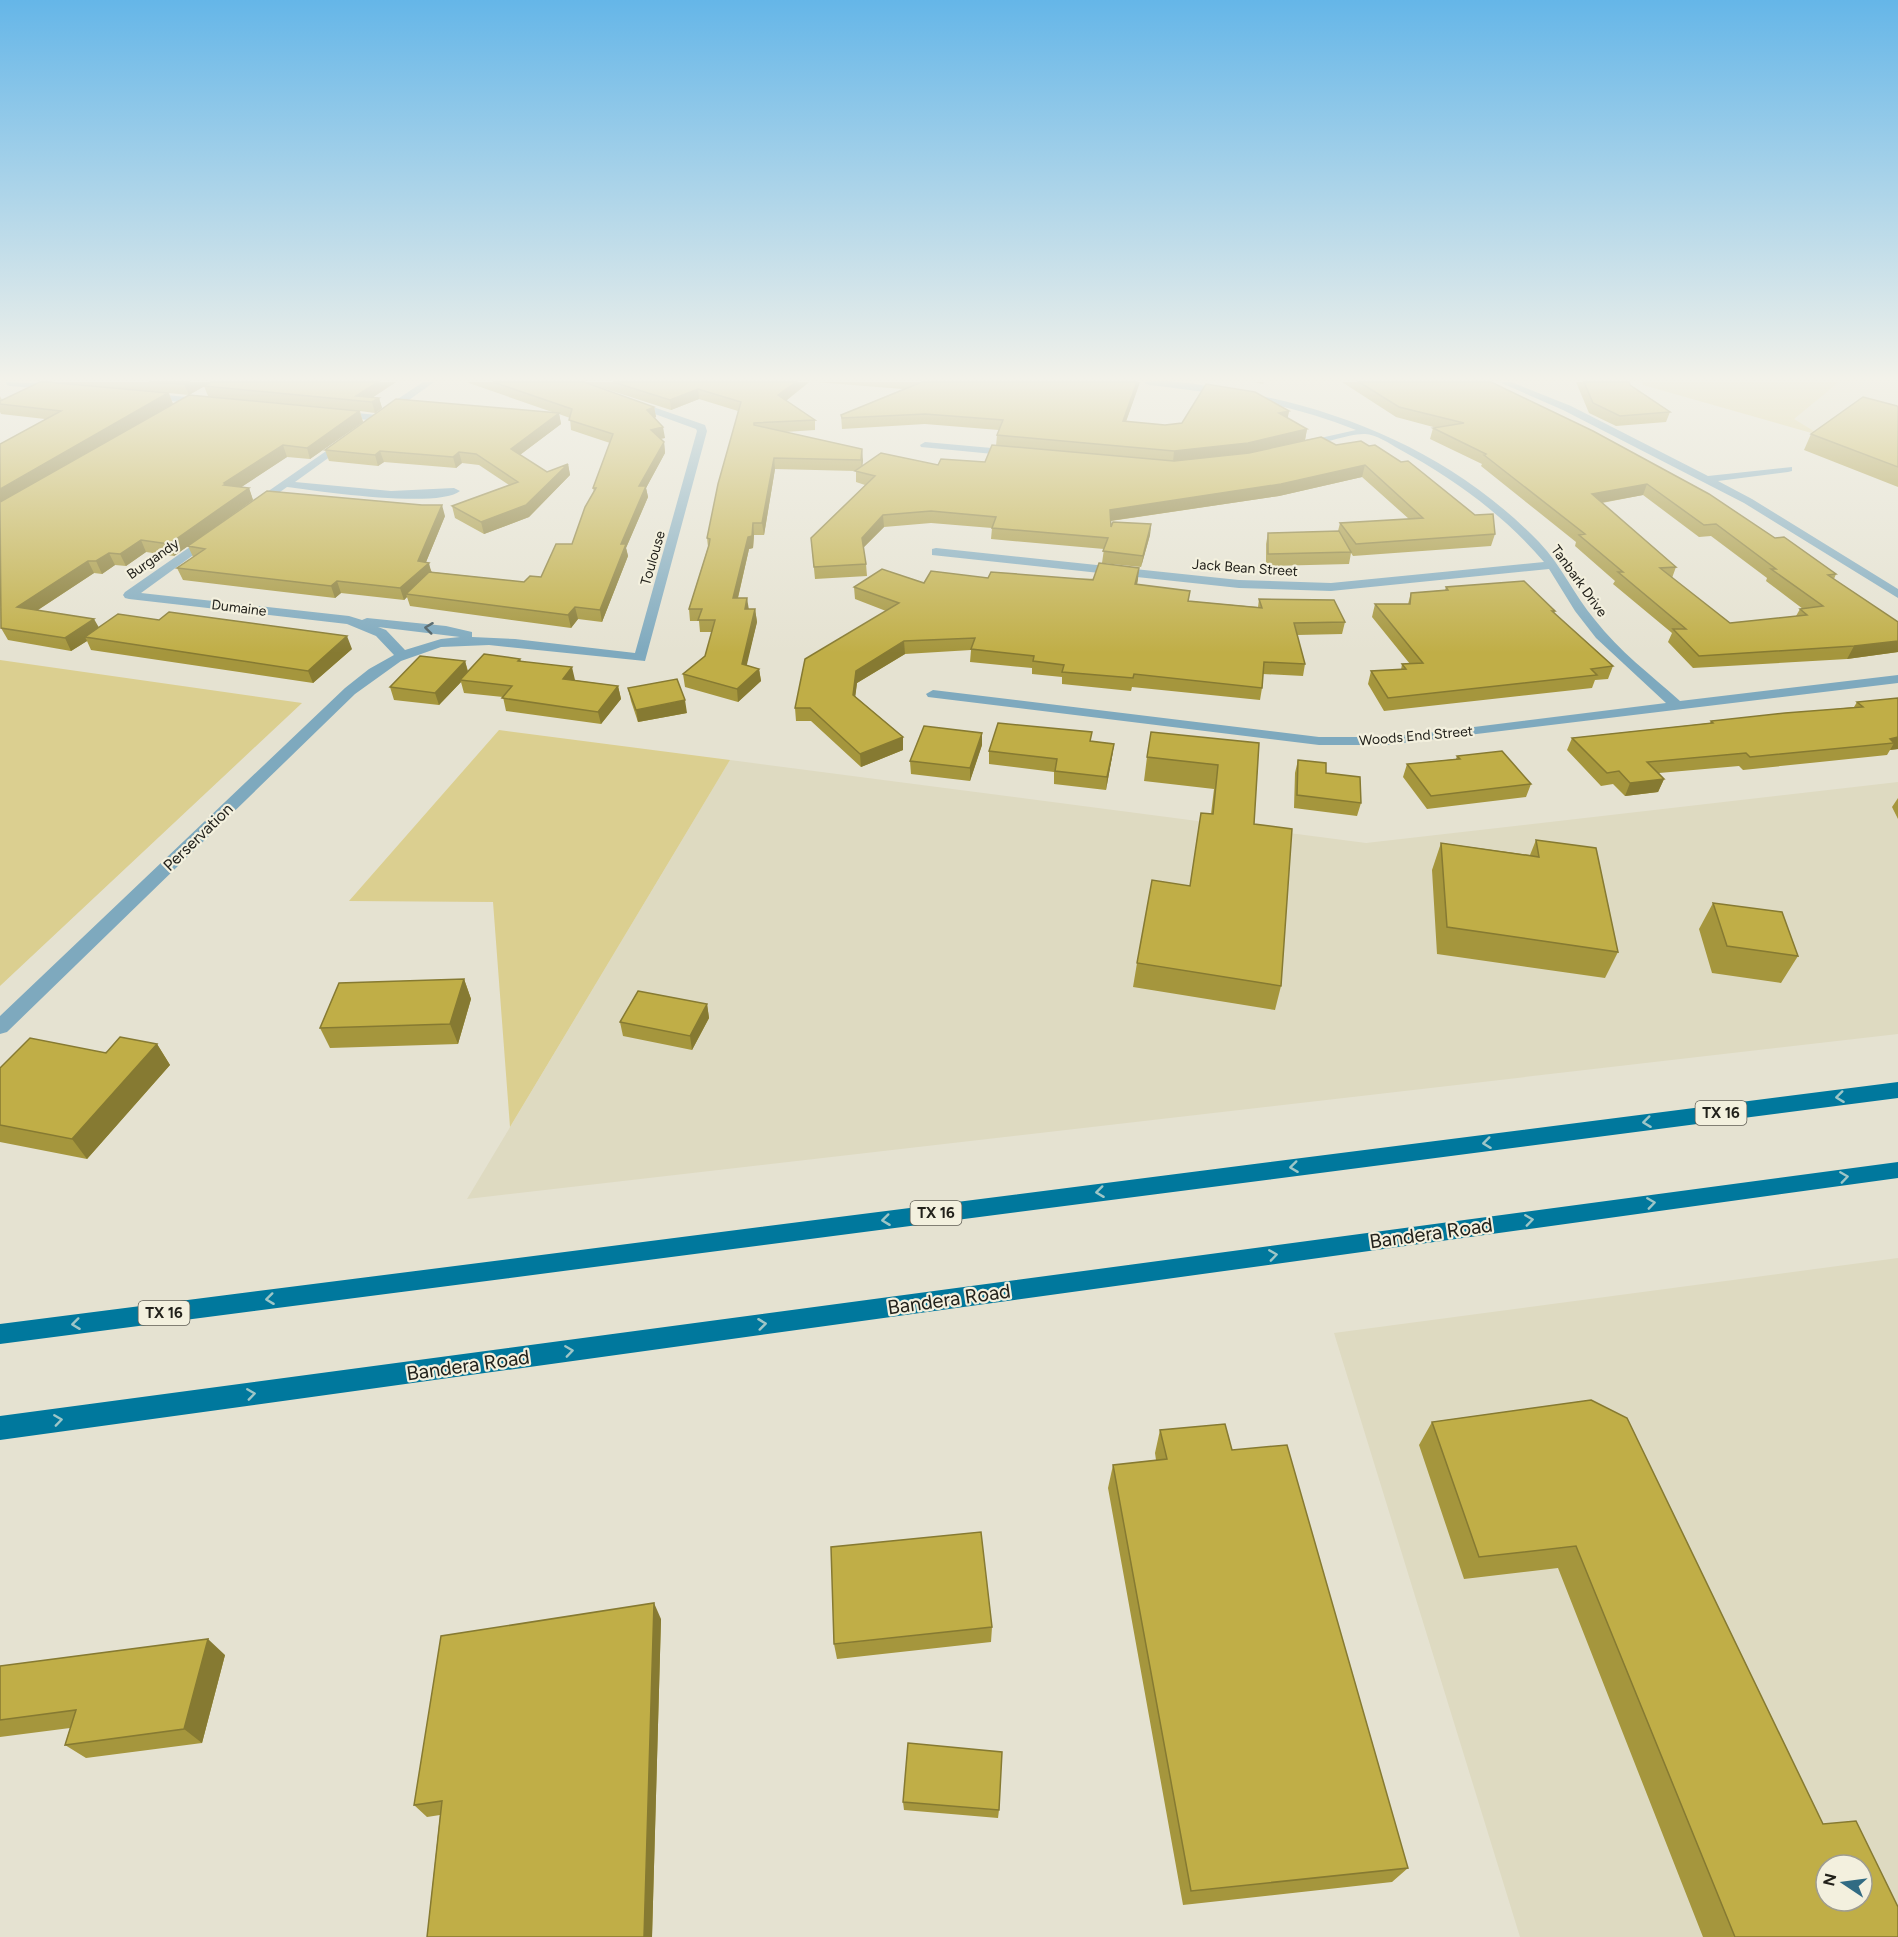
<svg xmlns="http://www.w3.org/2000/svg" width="1898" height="1937" font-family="Figtree,sans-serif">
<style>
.built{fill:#dedac1;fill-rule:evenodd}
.green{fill:#dbcf90}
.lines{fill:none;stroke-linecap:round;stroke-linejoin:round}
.street{fill:#7ea9be;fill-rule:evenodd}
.primary{fill:#00789d;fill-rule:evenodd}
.wall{fill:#a5963d;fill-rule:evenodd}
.shaded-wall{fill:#867a32}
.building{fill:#c0ae47;stroke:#867a32;stroke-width:1.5;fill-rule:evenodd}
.oneway{stroke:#4b5e64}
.oneway2{stroke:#9ec6c7}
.labels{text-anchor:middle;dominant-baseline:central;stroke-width:4.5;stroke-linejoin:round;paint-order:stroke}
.far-street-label{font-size:14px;fill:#22211b;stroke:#f3f0de}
.shield{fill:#f3f0de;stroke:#615f56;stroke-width:1.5}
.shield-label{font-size:15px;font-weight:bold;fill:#22211b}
.street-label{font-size:16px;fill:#22211b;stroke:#f3f0de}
.near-street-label{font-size:20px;fill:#22211b;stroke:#f3f0de}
</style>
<rect width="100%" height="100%" fill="#e5e2d1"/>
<path class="built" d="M1839,382H1898V456L1822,436L1793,419Z
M730,760L1366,843L1898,782V1034L467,1199Z
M1898,1258V1937H1520L1334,1333ZM1826,1865H1862V1901H1826Z"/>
<path class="green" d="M1642,382H1839L1794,419L1822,436L1643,385Z
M0,660L302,703L0,986Z
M499,730L730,760L510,1127L493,902L349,901Z"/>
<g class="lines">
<path class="street" d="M6,382L56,384L61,387L56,390L10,386L7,385Z
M423,382H434L388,415H380V411Z
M1144,382C1173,379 1202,385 1230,390C1347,409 1455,456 1539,542C1562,566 1574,595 1595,620C1619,651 1651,675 1680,701L1898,675V683L1386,745H1319L928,697L926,694L933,690L1319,737H1386L1418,734L1666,703L1596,638L1575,611L1549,569L1331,591L1239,588L932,555V549L936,548L1239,580L1331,583L1544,562C1504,515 1453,478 1399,449C1390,444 1376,434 1365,434C1351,433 1318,445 1302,448L1297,445L1298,443L1356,430C1290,403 1219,393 1149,385Z
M1499,382H1511L1571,406L1708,476L1792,467V471L1788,472L1718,481L1752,499L1898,589V598L1744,503L1563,410Z
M147,393L206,399L211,402L206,405L144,398L142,396Z
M633,400L705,425L707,431L645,661L489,645L441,647L401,661L355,694L7,1032L0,1034V1016L345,688L369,669L394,655L376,636L347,624L129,599L125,598L123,595L125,592L210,533L216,537L214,540L141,593L349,616L362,620L367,618L446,626L472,632V637L515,639L635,653L697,431L696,429L630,405V401ZM378,627L460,637L441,639L405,650L386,630Z
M338,411L377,415L382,418L377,421L334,416V412Z
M345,438L349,439V443L295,482L391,491L454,488L460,491C438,509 318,491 287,487L259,507H251V503Z
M925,442L1014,450L1019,453L1014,456L921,447L920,445Z"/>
<path class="primary" d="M1898,1082V1098L0,1344V1324Z
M1898,1162V1178L0,1440V1416Z"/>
</g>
<path class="wall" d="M60,382H396L373,397L379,398L382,408L375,413L360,411L363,422L310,459L287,457L241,487L249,488L253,500L174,556L146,552L126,566L115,565L102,574L94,573L38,610L99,628L352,649L313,683L91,650L87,641L71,651L8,640L1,628L45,419L1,414L0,412V396L2,400L61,383ZM204,386L208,396L173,404L169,393L189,395Z
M466,382H584L654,407L656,417L654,418L665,438L660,439L664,442L665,453L646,488L648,497L626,548L628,556L602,622L578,619L571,628L410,606L407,597L404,600L341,593L335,598L183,580L177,568L193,557L188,546L445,516L426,562L432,572L524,582L541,577L572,544L594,492L593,488L610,443L571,430L570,418L559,414L561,424L520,455L547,472L568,464L570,475L529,517L484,534L455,518L452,506L509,485L479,465L462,463L456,468L384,462L378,466L329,461L325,450L555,413Z
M584,382H809L786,401L815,420V430L785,432L863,460L862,466L938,465L985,462L996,446L997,435L999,430L925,424L842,429L841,415L903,389L815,382H1140L1126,422L1165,425L1289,411L1287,418L1307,429L1305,440L1321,437L1495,534L1491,546L1353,556L1351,553L1349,564L1266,566V544L1268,533L1338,531L1340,523L1409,519L1362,477L1279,496L1111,521V527L1151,524L1150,535L1141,567L1102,563L1104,549L991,539L992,528L931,523L884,527L863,548L866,564L867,576L815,579L811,538L865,485L856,482V471L775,469L764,535H754L753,548L749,549L738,598L749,609H755L757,622L746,665L759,669L761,681L738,702L685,687L683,674L705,656L712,632H700L699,621H690L689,609L708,547L707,538L738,411L699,399L671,410Z
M1253,382H1264L1263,384Z
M1342,382H1491L1775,538L1836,574L1834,579L1898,622V652L1847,659L1693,668L1668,642L1672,633L1613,584L1615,581L1575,546L1576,542L1481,466L1482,464L1430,439L1433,428H1437L1396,417ZM1643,495L1699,537L1711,536L1767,578L1766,581L1803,609H1800L1796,616L1730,623L1672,578L1676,567L1602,503Z
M1576,382H1629L1630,385L1670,412L1666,422L1616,426L1589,413Z
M1898,408V487L1804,450L1811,434Z
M988,578L1138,579L1137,585L1188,601L1258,607L1259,599L1345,622L1342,634L1297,635L1305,664L1303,676L1263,674L1262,688L1260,700L1132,687L1131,691L1062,684V677L1032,674V668L970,662L971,650L905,654L857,683L855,696L903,737V750L861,767L811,721H796L795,708L886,611L855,599L854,587L924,583Z
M1446,587L1555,611L1554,613L1613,666L1608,679L1595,680L1592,688L1384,711L1368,684L1371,671L1401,670L1402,664H1410L1372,617L1375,604H1408L1411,593L1445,590Z
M520,659L521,661L574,680L618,686L621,699L601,724L506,711L503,697L464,693L461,682L439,705L394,700L390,687L465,661L468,671Z
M628,688L687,713L638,722L631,701Z
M1898,698V749L1890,750L1887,755L1743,770L1739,766L1659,773L1664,779L1658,792L1625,796L1613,784L1601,786L1567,750L1572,738L1710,723L1711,721L1854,707L1857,702Z
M1091,741L1114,744L1112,757L1106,790L1054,784V772L989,764V751Z
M1259,743L1254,824L1281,986L1275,1010L1133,987L1137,963L1190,886L1201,813L1211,814L1214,789L1144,781L1147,757Z
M982,745L970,781L911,774L910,761Z
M1457,756L1531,784L1526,797L1427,809L1403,777L1407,764L1456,759Z
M1298,760L1326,773L1361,803L1357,816L1294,808L1295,773Z
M1898,798V819L1892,807Z
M1536,840L1618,952L1605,978L1437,954L1432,870L1441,843L1530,855Z
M1713,903L1798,956L1781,983L1712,973L1699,929Z
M464,979L471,999L458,1044L330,1048L320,1028Z
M707,1004L709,1018L692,1050L623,1036L620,1022Z
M157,1044L170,1065L87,1159L0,1142V1068Z
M1591,1400L1823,1824L1898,1937H1703L1558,1568L1464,1579L1419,1445L1432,1422Z
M1160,1430L1232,1450L1408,1868L1392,1882L1183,1905L1108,1488L1113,1465L1156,1460L1155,1453Z
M661,1619L652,1937H427L440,1815L427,1817L414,1805Z
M992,1627L991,1642L837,1659L834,1644Z
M225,1655L202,1743L86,1758L65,1745L70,1728L0,1737V1666Z
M903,1802L999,1810L998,1818L904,1810Z"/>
<path class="shaded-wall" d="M190,382H212L189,395L184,384Z
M378,382H396L366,402L356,396Z
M796,382H809L779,406L778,395Z
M1137,382H1140L1122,432L1123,421Z
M698,389L699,399L671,410L670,400Z
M168,393L173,404L0,504V489Z
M379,398L382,408L375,413L372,402Z
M654,407L656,417L648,421L647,410Z
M359,411L363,422L310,459L307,448Z
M1289,411L1287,422L1279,413Z
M559,413L561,424L513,460L511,449Z
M663,427L665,438L652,440L651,430Z
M1307,429L1305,440L1247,454L1173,462L1174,451Z
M664,442L665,453L646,488L648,497L626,548L628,556L602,622L600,610L639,486Z
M283,445L287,457L231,494L224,483Z
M862,449L863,460L862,471L861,460Z
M380,451L384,462L378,466L375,455Z
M459,452L462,463L456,468L453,457Z
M774,458L775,469L764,535L762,523Z
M568,464L570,475L529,517L484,534L481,522Z
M1365,465L1362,477L1279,496L1109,521L1110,510Z
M1647,484L1643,495L1588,505L1592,494Z
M249,488L253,500L174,556L169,544Z
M442,505L445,516L424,567L429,563L432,575L406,594L407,597L404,600L400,588L418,561Z
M883,515L884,527L862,549V538Z
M753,523L754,535L753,548L749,549L735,610L733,598L748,537Z
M1151,524L1150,535L1141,567L1143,556Z
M141,540L146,552L126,566L120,554Z
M109,553L115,565L102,574L96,561Z
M88,561L94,573L24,619L17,607Z
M1139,568L1138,579L1134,597L1135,584Z
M337,581L341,593L335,598L331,586Z
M747,598L749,610L745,609Z
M575,607L578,619L571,628L568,615Z
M755,609L757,622L744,677L742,664Z
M94,619L101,631L85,637L87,641L71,651L65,638Z
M347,636L352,649L313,683L308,671Z
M904,641L905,654L857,683L854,707L853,695L856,671Z
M1898,641V652L1847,659L1854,646Z
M465,661L468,673L460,680L461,682L439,705L435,693Z
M572,667L575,680L566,691L563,679Z
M759,669L761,681L738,702L737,689Z
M618,686L621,699L601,724L598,712Z
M685,700L687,713L638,722L636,710Z
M982,733V745L970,781V768Z
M903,737V750L861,767L860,754Z
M1898,737V749L1890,750L1894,743L1890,739Z
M1114,744L1112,757L1106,790L1107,777Z
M1664,779L1658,792L1625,796L1630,783Z
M464,979L471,999L458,1044L450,1024Z
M707,1004L709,1018L692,1050L690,1036Z
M157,1044L170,1065L87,1159L72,1139Z
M654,1603L661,1619L652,1937H644Z
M208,1639L225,1655L202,1743L184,1729Z"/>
<path class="building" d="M40,382H47L168,393L0,489V444L61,411L0,404V401Z
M149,382H190L184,384Z
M211,382H378L356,396L379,398L372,402L204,386Z
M493,382H584L654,407L647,410L663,427L651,430L664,442L639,486H646L621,544H626L600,610L575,607L568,615L406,594L429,572L524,582L530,576L541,577L556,544H572L585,507L596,488H593L613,434L569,420L572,409Z
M613,382H796L778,395L815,420L754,423V425L862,449L861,460L774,458L762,523H753L752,536L748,537L733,598H747L745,609H755L742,664L759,669L737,689L683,674L705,656L715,620H698L702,609H689L709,545L710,539L707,538L718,484L741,402L698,389L670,400Z
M922,382H1137L1123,421L1165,425L1182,423L1206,384L1255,392L1289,411L1279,413L1307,429L1248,443L1174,451L997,435L1003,420L925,414L842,418L841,415Z
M1359,382H1491L1593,431L1709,494L1775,538L1784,537L1836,574L1828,575L1898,622V641L1854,646L1699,656L1673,629H1686L1618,572H1623L1579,535L1585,534L1484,455L1486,454L1433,428L1464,423L1399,407ZM1647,484L1704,525L1716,524L1776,569H1771L1823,606L1800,609L1807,615L1730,623L1660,568L1676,567L1592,494Z
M1584,382H1629L1630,385L1670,412L1620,416L1593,403Z
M189,395L359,411L307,448L283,445L224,483L226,484L224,485L249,488L169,544L141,540L120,554L109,553L96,561H88L17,607L94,619L65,638L1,628L0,502Z
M1863,397L1897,406L1898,408V467L1811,434Z
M396,399L559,413L511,449L547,472L568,464L526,505L481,522L452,506L518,482L476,454L459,452L453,457L380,451L375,455L325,450Z
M1321,437L1336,445L1361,441L1369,446L1375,445L1401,462L1408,461L1475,515L1493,514L1495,534L1356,544L1340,523L1423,518L1365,465L1281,484L1110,510L1111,527L1113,522L1151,524L1143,556L1103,551L1108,538L992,528L996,517L931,511L883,515L862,538L866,564L814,567L811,538L875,476L855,471L881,453L938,465L941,459L985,462L992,445L1174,461L1249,453Z
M267,491L422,505H442L418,561L429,563L400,588L337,581L331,586L177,568L205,549L188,546Z
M1339,531L1351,552L1268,554V533Z
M1099,563L1139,568L1135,584L1190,591L1188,601L1262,608L1259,599L1334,600L1345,622L1294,623L1305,664L1264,662L1262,688L1134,674L1133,678L1062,672L1064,665L1033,661L1034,656L971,649L975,638L904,641L856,671L853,695L903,737L860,754L810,708H795L805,659L899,603L854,587L882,569L924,583L931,571L988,578L991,572L1093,580Z
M1524,581L1555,611H1552L1613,666L1591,669L1597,675L1388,698L1371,671L1406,669L1402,664L1423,663L1375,604H1410L1411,593L1448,590L1446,587Z
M169,612L347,636L308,671L85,637L118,614L159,620Z
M484,654L520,659L518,661L572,667L563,679L618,686L598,712L502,698L512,686L460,680Z
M420,656L465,661L435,693L390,687Z
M677,679L685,700L636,710L628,688Z
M1898,698V737L1890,739L1894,743L1750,757L1746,753L1647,762L1664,779L1630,783L1619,771L1607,773L1572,738L1713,723L1711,721L1785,713L1863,707L1857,702Z
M998,723L1092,732L1090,741L1114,744L1107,777L1055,771L1057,759L989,751Z
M924,726L982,733L970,768L910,761Z
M1151,732L1259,743L1254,824L1292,829L1281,986L1137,963L1152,880L1190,886L1201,813L1213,814L1218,765L1147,757Z
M1502,751L1531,784L1431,796L1407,764L1460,759L1457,756Z
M1298,760L1326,763V773L1360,777L1361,803L1297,795Z
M1536,840L1596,848L1618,952L1447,927L1441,843L1539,857Z
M1713,903L1782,912L1798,956L1727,946Z
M464,979L450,1024L320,1028L339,983Z
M638,991L707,1004L690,1036L620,1022Z
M120,1037L157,1044L72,1139L0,1125V1068L30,1038L106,1053Z
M1591,1400L1627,1418L1823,1824L1856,1821L1898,1907V1937H1735L1576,1546L1479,1557L1432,1422ZM1826,1865H1862V1901H1826Z
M1225,1424L1232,1450L1287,1445L1408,1868L1191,1891L1113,1465L1167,1459L1160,1430Z
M981,1532L992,1627L834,1644L831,1547Z
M654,1603L644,1937H427L442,1801L414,1805L441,1636Z
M208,1639L184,1729L65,1745L76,1710L0,1720V1666Z
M908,1743L1002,1752L999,1810L903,1802Z"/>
<defs><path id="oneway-chevron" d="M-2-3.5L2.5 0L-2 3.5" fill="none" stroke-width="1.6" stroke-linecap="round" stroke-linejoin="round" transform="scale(1.5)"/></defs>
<use class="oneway" href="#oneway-chevron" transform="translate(429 628) rotate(-173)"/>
<g class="oneway2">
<use href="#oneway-chevron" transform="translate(1840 1097) rotate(173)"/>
<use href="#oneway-chevron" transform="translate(1647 1122) rotate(173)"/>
<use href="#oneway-chevron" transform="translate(1487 1143) rotate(173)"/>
<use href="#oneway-chevron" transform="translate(1294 1167) rotate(173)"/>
<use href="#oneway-chevron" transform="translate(1844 1177) rotate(-8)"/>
<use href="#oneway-chevron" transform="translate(1100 1192) rotate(173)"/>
<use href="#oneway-chevron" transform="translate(1651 1203) rotate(-8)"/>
<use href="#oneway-chevron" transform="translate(886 1220) rotate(173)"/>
<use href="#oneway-chevron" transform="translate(1529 1220) rotate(-8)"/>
<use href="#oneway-chevron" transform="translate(1273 1255) rotate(-8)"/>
<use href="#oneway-chevron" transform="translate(270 1299) rotate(173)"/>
<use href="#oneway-chevron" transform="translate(76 1324) rotate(173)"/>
<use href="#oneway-chevron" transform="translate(762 1324) rotate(-7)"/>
<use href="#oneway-chevron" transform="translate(569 1351) rotate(-8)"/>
<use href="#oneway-chevron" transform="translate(251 1394) rotate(-8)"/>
<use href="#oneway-chevron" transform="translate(58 1420) rotate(-8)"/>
</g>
<linearGradient id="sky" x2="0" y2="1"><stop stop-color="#65b6e8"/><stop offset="0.58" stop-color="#f3f2ea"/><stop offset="1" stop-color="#f3f2ea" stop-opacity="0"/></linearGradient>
<rect width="1898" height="653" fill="url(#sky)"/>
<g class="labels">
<g class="far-street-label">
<text transform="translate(653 558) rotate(-74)">Toulouse</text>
<text transform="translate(153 559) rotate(-35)">Burgandy</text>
<text transform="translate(1245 568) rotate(4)">Jack Bean Street</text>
<text transform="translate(1579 581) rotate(54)">Tanbark Drive</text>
<text transform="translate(239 608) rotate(7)">Dumaine</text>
<text transform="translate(1416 736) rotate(-5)">Woods End Street</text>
</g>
<g class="shield">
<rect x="1695.5" y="1101" width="51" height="24" rx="4.5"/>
<rect x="910.5" y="1201" width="51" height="24" rx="4.5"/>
<rect x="138.5" y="1301" width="51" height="24" rx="4.5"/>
</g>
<g class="shield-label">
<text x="1721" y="1113">TX 16</text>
<text x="936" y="1213">TX 16</text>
<text x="164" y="1313">TX 16</text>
</g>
<g class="street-label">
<text transform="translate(198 837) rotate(-44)">Perservation</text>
</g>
<g class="near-street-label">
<text transform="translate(1431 1233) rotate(-8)">Bandera Road</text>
<text transform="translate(949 1299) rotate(-8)">Bandera Road</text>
<text transform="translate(468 1365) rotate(-8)">Bandera Road</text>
</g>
</g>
<g transform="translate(1844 1883) rotate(283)"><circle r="28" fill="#f3f0de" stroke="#9f9d90" stroke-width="1.5"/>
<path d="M0-4.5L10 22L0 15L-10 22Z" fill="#316b83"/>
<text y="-9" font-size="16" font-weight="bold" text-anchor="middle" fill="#22211b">N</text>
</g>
</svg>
